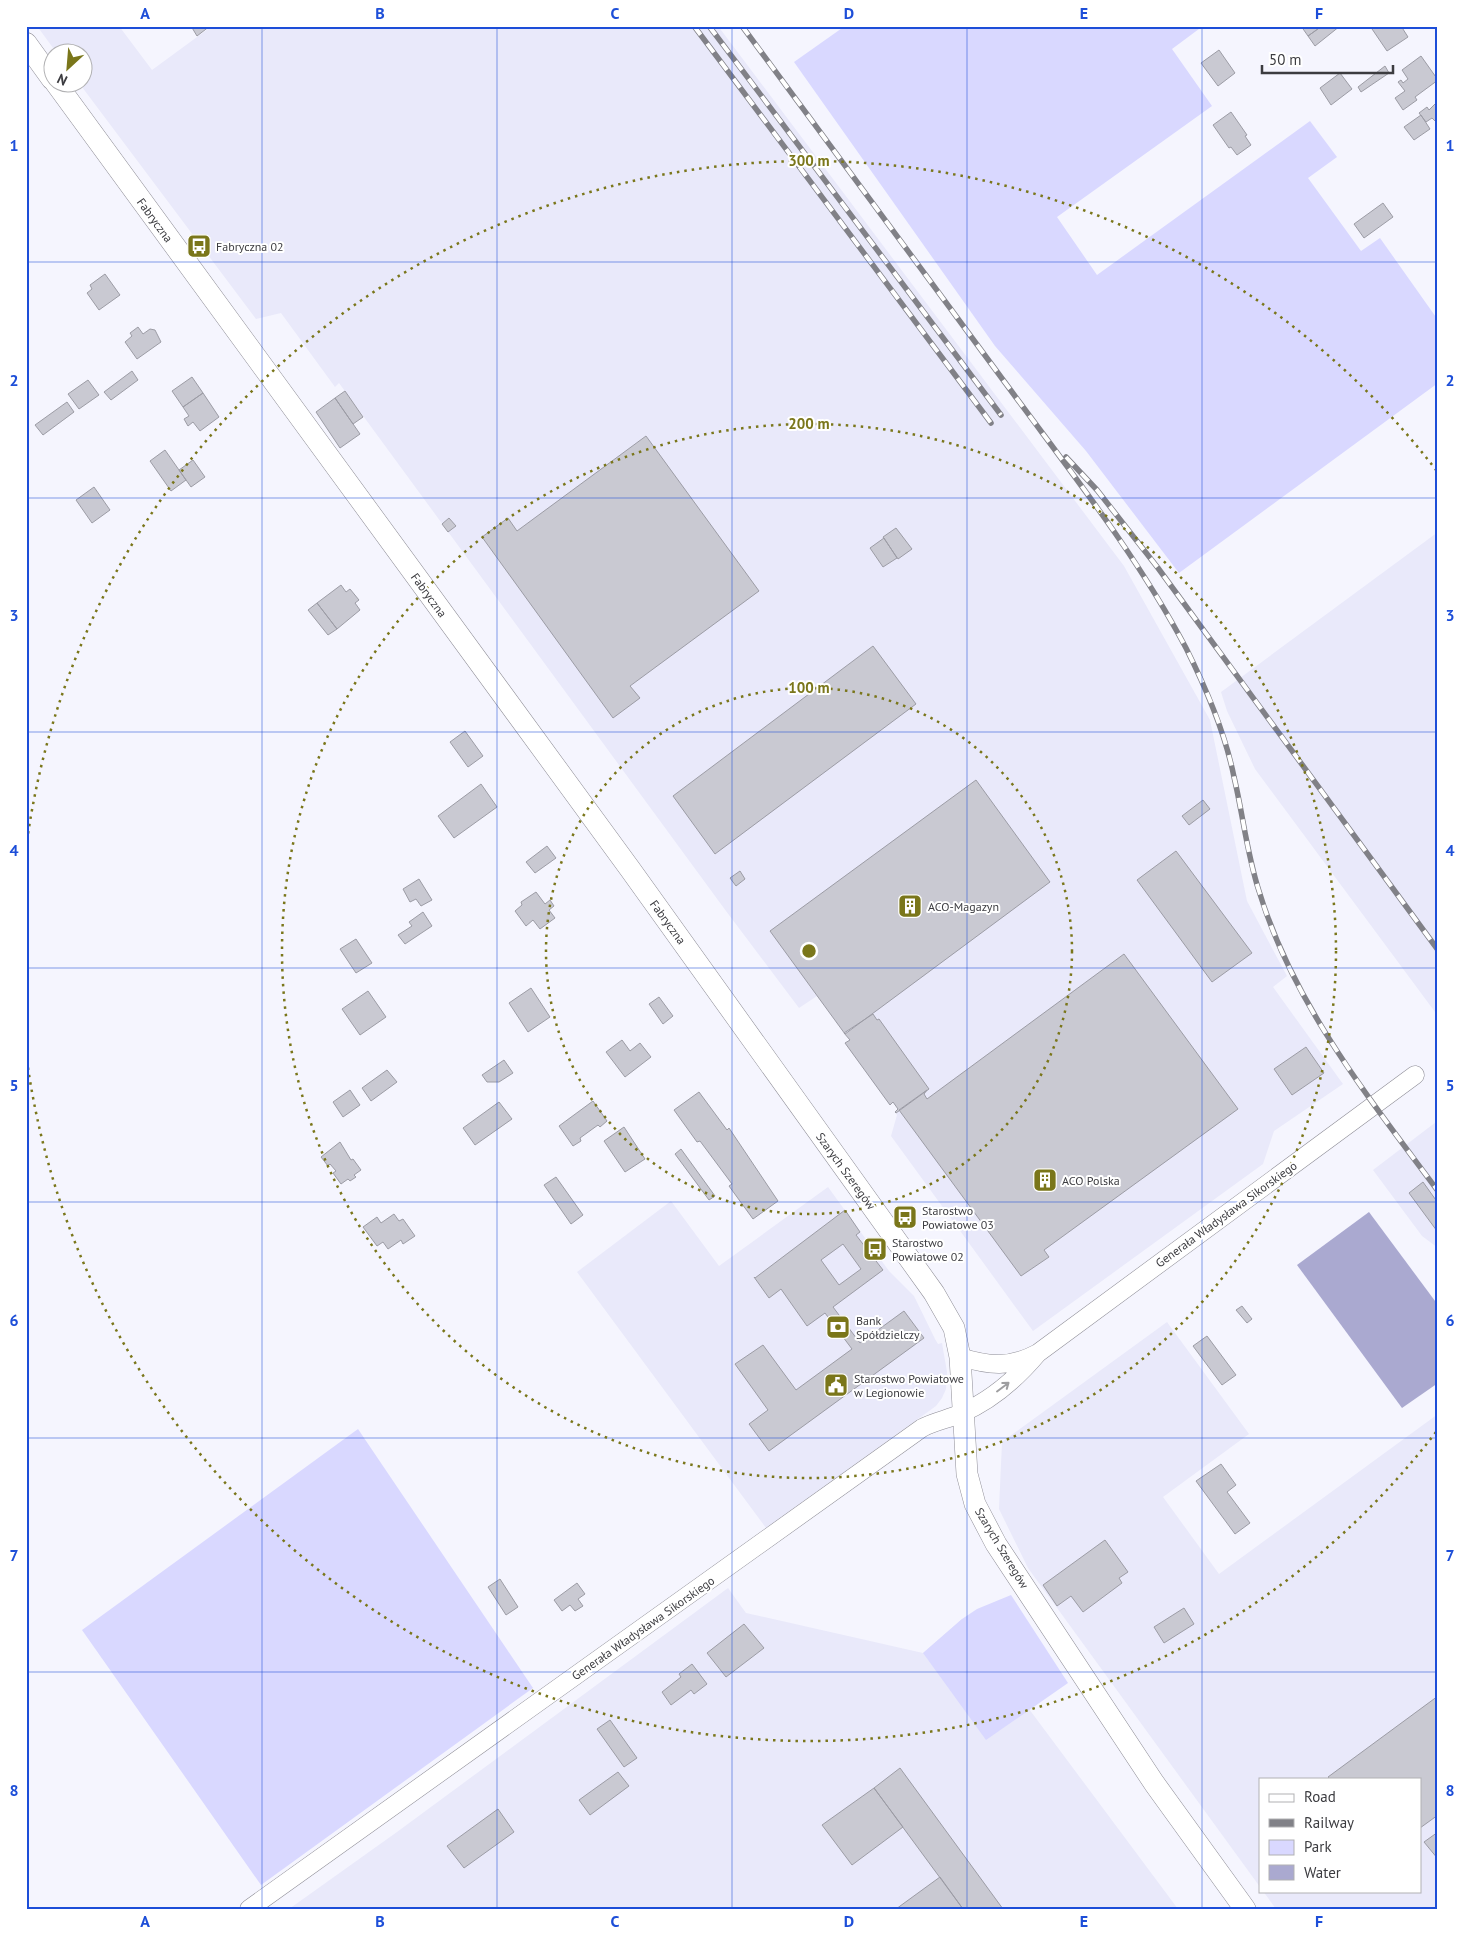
<svg xmlns="http://www.w3.org/2000/svg" width="1464" height="1935" font-family="'PT Sans',sans-serif">
<style>
.built{fill:#e9e9fa}
.green{fill:#d9d8ff}
.water{fill:#aaa9d0}
.building{fill:#c9c9d2;stroke:#9c9ca5;fill-rule:evenodd}
.lines{fill:none;stroke-linecap:round;stroke-linejoin:round}
.minor-casing{stroke:#8e8d96;stroke-width:19}
.tertiary-casing{stroke:#8e8d96;stroke-width:22}
.minor{stroke:#fff;stroke-width:18}
.tertiary{stroke:#fff;stroke-width:21}
.rail-casing{stroke:#818187;stroke-width:5.5}
.rail{stroke:#fff;stroke-width:4;stroke-dasharray:11;stroke-linecap:butt}
.oneway{stroke:#9e9ea0}
.grid{fill:none;stroke:#1d4ed8;stroke-width:1;stroke-opacity:0.55}
.ring{fill:none;stroke:#7a761a;stroke-width:2.5;stroke-dasharray:2.5 5}
.labels{text-anchor:middle;dominant-baseline:central;stroke-width:4;stroke-linejoin:round;paint-order:stroke}
.street-label{font-size:12px;fill:#3c3c40;stroke:#fff}
.poi-label{font-size:12px;fill:#3c3c40;stroke:#fff;text-anchor:start}
.centre{fill:#7a761a;stroke:#fff;stroke-width:2.5}
.ring-label{font-size:15px;text-anchor:middle;font-weight:bold;fill:#7a761a;stroke:#fff;stroke-width:4;stroke-linejoin:round;paint-order:stroke}
.neatline{fill:none;stroke:#1d4ed8;stroke-width:2}
.grid-label{font-size:16px;text-anchor:middle;font-weight:bold;fill:#1d4ed8}
</style>
<rect width="100%" height="100%" fill="#f5f5fe"/>
<path class="built" d="M37,26H119L152,70L212,26H718L1124,566L1210,720L1247,901L1287,976L1273,987L1343,1084L1274,1131L1263,1164L1033,1331L891,1136L897,1115L895,1112L898,1109L893,1102L890,1105L845,1043L850,1040L817,996L799,1008L726,911L339,383L335,387L281,313L256,319L79,83L82,82V52H56Z
M1438,532V1016L1255,769L1227,711L1221,692Z
M1436,1122L1438,1124V1248L1422,1236L1373,1170Z
M828,1187L889,1271L914,1296L935,1339L938,1344L942,1343L947,1372L946,1389L942,1398L936,1406L766,1528L577,1272L671,1201L719,1266Z
M1167,1322L1249,1434L1163,1497L1219,1574L1438,1414V1909H1276L1263,1891H1420V1779H1260V1887L1028,1568L999,1509L1002,1442Z
M728,1588L746,1613L923,1653L962,1619L1178,1909H289L397,1832Z"/>
<path class="green" d="M845,26H1203L1172,49L1212,106L1057,217L1097,275L1310,121L1337,157L1308,178L1361,251L1380,238L1438,320V383L1179,573L1086,451L995,346L794,62Z
M358,1429L533,1688L261,1885L82,1630Z
M1011,1595L1068,1683L986,1740L923,1653L962,1619L977,1609Z"/>
<path class="water" d="M1369,1212L1438,1305V1383L1402,1408L1297,1265Z"/>
<path class="building" d="M191,26H210L197,36Z
M1301,26H1322L1308,36Z
M1322,26H1340L1315,46L1308,36Z
M1370,26H1401L1408,37L1387,51Z
M1219,50L1235,73L1218,86L1201,63Z
M1421,56L1438,80L1415,97L1417,100L1403,110L1395,98L1405,91L1398,82L1401,80L1403,83L1408,79L1402,70Z
M1385,66L1389,73L1361,92L1358,87Z
M1340,73L1352,89L1331,105L1320,88Z
M1438,101V124L1432,118L1426,122L1419,113L1427,107L1429,110Z
M1231,112L1247,135L1245,136L1251,145L1237,155L1231,147L1229,148L1213,125Z
M1421,115L1430,129L1414,140L1404,127Z
M1383,203L1393,217L1364,238L1354,224Z
M105,274L120,295L99,310L87,293L92,289L90,285Z
M138,327L143,334L150,329L155,330L161,342L137,359L125,342L132,336L130,333Z
M132,371L138,380L111,400L104,392Z
M192,377L203,393L183,407L172,391Z
M88,380L99,395L79,409L68,394Z
M345,391L363,417L353,424L335,398Z
M203,393L219,417L200,431L193,422L188,426L184,419L189,416L183,407Z
M335,398L360,434L340,448L316,412Z
M67,402L74,412L43,435L35,425Z
M646,436L759,591L630,686L640,698L613,718L482,537L508,518L517,531Z
M165,450L186,480L171,491L150,461Z
M193,460L205,477L191,487L179,470Z
M94,487L110,510L92,523L76,500Z
M449,518L456,526L448,532L442,524Z
M896,528L912,549L898,559L883,537Z
M884,538L897,558L883,567L870,548Z
M341,585L346,592L350,589L359,600L355,603L360,610L337,629L317,603Z
M317,603L337,629L328,635L308,610Z
M873,646L916,704L715,854L673,796Z
M465,731L483,756L468,767L450,742Z
M976,780L1050,882L845,1034L770,931Z
M481,784L497,807L454,838L438,816Z
M1203,800L1210,809L1189,825L1182,816Z
M547,846L556,858L535,873L526,862Z
M1176,851L1252,953L1212,982L1137,880Z
M740,871L745,879L736,886L730,878Z
M419,879L432,900L421,906L416,899L410,902L403,889Z
M536,892L545,904L550,900L554,906L549,910L555,918L540,929L533,920L526,926L515,911L522,905L521,902Z
M423,912L432,926L405,944L398,935L412,926L409,922Z
M356,939L372,963L356,973L340,949Z
M1124,954L1238,1109L1044,1250L1049,1257L1021,1276L899,1110L927,1090L924,1094L927,1099Z
M531,988L550,1017L528,1032L509,1003Z
M368,991L386,1017L360,1035L342,1009Z
M659,997L673,1016L663,1024L649,1004Z
M873,1014L877,1020L879,1019L929,1089L896,1113L895,1112L898,1109L893,1102L890,1105L845,1043L850,1040L844,1033Z
M622,1040L630,1051L640,1043L651,1057L625,1077L606,1052Z
M1306,1047L1324,1073L1292,1095L1274,1069Z
M504,1060L513,1073L499,1082H487L482,1075Z
M387,1070L397,1082L371,1101L362,1088Z
M350,1090L360,1105L343,1117L333,1102Z
M699,1092L727,1130L729,1128L778,1201L753,1219L729,1186L732,1184L700,1141L697,1142L674,1110Z
M593,1101L607,1121L600,1127L598,1125L580,1138L581,1141L573,1146L559,1126Z
M499,1102L512,1119L475,1145L463,1128Z
M624,1127L645,1159L625,1172L604,1141Z
M340,1142L351,1160L353,1159L361,1170L354,1175L356,1177L350,1181L348,1179L341,1184L333,1173L336,1171L330,1164L328,1166L321,1157Z
M681,1149L715,1196L709,1200L675,1154Z
M556,1177L583,1215L571,1224L544,1185Z
M1423,1182L1438,1203L1437,1231L1409,1193Z
M845,1210L860,1232L856,1235L883,1270L833,1307L860,1343L904,1311L924,1338L769,1451L749,1424L768,1410L735,1364L763,1345L796,1390L852,1349L825,1313L807,1326L781,1289L769,1298L754,1277L755,1278ZM843,1244L861,1269L839,1285L821,1260Z
M394,1214L399,1221L403,1219L415,1236L403,1244L401,1240L388,1249L383,1242L377,1246L363,1227L377,1217L381,1223Z
M1242,1306L1252,1319L1247,1323L1236,1310Z
M1207,1336L1236,1375L1222,1385L1193,1346Z
M1221,1464L1236,1485L1227,1492L1250,1523L1235,1534L1196,1481Z
M1105,1540L1128,1572L1119,1578L1122,1583L1083,1612L1071,1596L1057,1606L1043,1585Z
M500,1579L518,1607L506,1615L488,1587Z
M577,1583L585,1594L578,1599L583,1606L575,1611L570,1605L562,1611L554,1600Z
M1184,1608L1194,1624L1164,1643L1154,1627Z
M744,1624L764,1648L726,1677L707,1653Z
M692,1664L707,1684L694,1694L691,1690L671,1705L662,1692L681,1677L679,1674Z
M1438,1696V1815L1420,1828V1779H1330L1328,1777Z
M610,1720L637,1758L624,1767L597,1729Z
M900,1768L1003,1909H963L874,1788Z
M618,1772L629,1786L590,1815L579,1800Z
M874,1788L903,1827L852,1865L822,1825Z
M498,1809L514,1832L464,1868L447,1846Z
M1438,1832V1859L1424,1842Z
M940,1877L963,1909H896Z"/>
<g class="lines">
<g class="minor-casing">
<path id="minor" d="M960,1357C990,1366 1010,1368 1038,1353L1415,1075
M249,1909L922,1428C935,1421 949,1419 962,1413C992,1400 1017,1378 1038,1353"/>
</g>
<g class="tertiary-casing">
<path id="tertiary" d="M26,43L52,79
M55,82L630,869L934,1293L954,1328L960,1357L967,1474L975,1504L996,1544L1154,1783L1245,1909"/>
</g>
<use href="#minor" class="minor"/>
<use href="#tertiary" class="tertiary"/>
<g class="rail-casing">
<path id="rail" d="M694,26L991,423
M709,26L1001,415
M742,26C832,148 922,270 1012,392C1073,475 1138,557 1186,648C1206,688 1225,732 1234,777C1243,815 1247,854 1259,891C1293,1004 1369,1098 1438,1191
M1066,457L1097,490L1158,568L1438,950"/>
</g>
<use href="#rail" class="rail"/>
</g>
<defs><path id="oneway-shaft" d="M-6 0H5M1.5-3L5.5 0L1.5 3" fill="none" stroke-width="1.6" stroke-linecap="round" stroke-linejoin="round" transform="scale(1.25)"/></defs>
<use class="oneway" href="#oneway-shaft" transform="translate(1003 1387) rotate(-37)"/>
<path class="grid" d="M262,26V1909M497,26V1909M732,26V1909M967,26V1909M1202,26V1909M26,262H1438M26,498H1438M26,732H1438M26,968H1438M26,1202H1438M26,1438H1438M26,1672H1438"/>
<g class="ring">
<circle cx="809" cy="951" r="263"/>
<circle cx="809" cy="951" r="527"/>
<path d="M1436 1432A790 790 0 0 1 27 1061M27 841A790 790 0 0 1 1436 470"/>
</g>
<defs>
<g id="bus-square" transform="scale(1.25)"><rect x="-9" y="-9" width="18" height="18" rx="4" fill="#7a761a" stroke="#fff"/><path d="M-5-6H5V4H4V6H2V4H-2V6H-4V4H-5ZM-3.5-4V0h7V-4ZM-3.5 1.2v1.5H-2V1.2ZM2 1.2v1.5H3.5V1.2Z" fill="#fff"/></g>
<g id="building-square" transform="scale(1.25)"><rect x="-9" y="-9" width="18" height="18" rx="4" fill="#7a761a" stroke="#fff"/><path d="M-4-6H4V6H1V3H-1V6H-4ZM-2.5-4.3h1.7v1.8h-1.7ZM.8-4.3h1.7v1.8H.8ZM-2.5-1h1.7V.8h-1.7ZM.8-1h1.7V.8H.8Z" fill="#fff"/></g>
<g id="bank-square" transform="scale(1.25)"><rect x="-9" y="-9" width="18" height="18" rx="4" fill="#7a761a" stroke="#fff"/><path d="M-6-4H6V4H-6ZM0-2.3a2.3 2.3 0 1 0 0 4.6a2.3 2.3 0 1 0 0-4.6Z" fill="#fff"/></g>
<g id="civic-square" transform="scale(1.25)"><rect x="-9" y="-9" width="18" height="18" rx="4" fill="#7a761a" stroke="#fff"/><path d="M-.6-6.5H3V-4.5H.6V-3L4-1V1h2V6H-6V1h2V-1L-.6-3ZM-1.2 2.5V6h2.4V2.5Z" fill="#fff"/></g>
</defs>
<g fill-rule="evenodd">
<use href="#bus-square" x="199" y="246"/>
<use href="#building-square" x="910" y="906"/>
<use href="#building-square" x="1045" y="1180"/>
<use href="#bus-square" x="905" y="1217"/>
<use href="#bus-square" x="875" y="1249"/>
<use href="#bank-square" x="838" y="1327"/>
<use href="#civic-square" x="836" y="1385"/>
</g>
<g class="labels">
<g class="street-label">
<text transform="translate(155 220) rotate(54)">Fabryczna</text>
<text transform="translate(429 595) rotate(54)">Fabryczna</text>
<text transform="translate(668 922) rotate(54)">Fabryczna</text>
<text transform="translate(846 1171) rotate(54)">Szarych Szeregów</text>
<text transform="translate(1226 1214) rotate(-36)">Generała Władysława Sikorskiego</text>
<text transform="translate(1002 1548) rotate(59)">Szarych Szeregów</text>
<text transform="translate(643 1628) rotate(-35)">Generała Władysława Sikorskiego</text>
</g>
<g class="poi-label">
<text x="216" y="246">Fabryczna 02</text>
<text x="928" y="906">ACO-Magazyn</text>
<text x="1062" y="1180">ACO Polska</text>
<text x="922" y="1210">Starostwo<tspan x="922" dy="14">Powiatowe 03</tspan></text>
<text x="892" y="1242">Starostwo<tspan x="892" dy="14">Powiatowe 02</tspan></text>
<text x="856" y="1320">Bank<tspan x="856" dy="14">Spółdzielczy</tspan></text>
<text x="854" y="1378">Starostwo Powiatowe<tspan x="854" dy="14">w Legionowie</tspan></text>
</g>
</g>
<circle cx="809" cy="951" r="8" class="centre"/>
<g class="ring-label">
<text x="809" y="166">300 m</text>
<text x="809" y="429">200 m</text>
<text x="809" y="693">100 m</text>
</g>
<rect width="1464" height="1935" fill="none" stroke="#ffffff" stroke-width="55"/>
<rect x="1259" y="1778" width="162" height="115" fill="#ffffff" stroke="#b1b1b3"/>
<rect x="1269" y="1794" width="25" height="8" fill="#ffffff" stroke="#b1b1b3"/>
<text x="1304" y="1802" font-size="15" fill="#3c3c40">Road</text>
<rect x="1269" y="1819" width="25" height="8" fill="#818187" stroke="#b1b1b3"/>
<text x="1304" y="1828" font-size="15" fill="#3c3c40">Railway</text>
<rect x="1269" y="1840" width="25" height="15" fill="#d9d8ff" stroke="#b1b1b3"/>
<text x="1304" y="1852" font-size="15" fill="#3c3c40">Park</text>
<rect x="1269" y="1865" width="25" height="15" fill="#aaa9d0" stroke="#b1b1b3"/>
<text x="1304" y="1878" font-size="15" fill="#3c3c40">Water</text>
<g transform="translate(68 68) rotate(206)"><circle r="24" fill="#ffffff" stroke="#b1b1b3"/>
<path d="M0-4L9 19L0 12L-9 19Z" fill="#7a761a"/>
<text y="-8" font-size="14" font-weight="bold" text-anchor="middle" fill="#3c3c40">N</text>
</g>
<path d="M1262 65v8h131v-8" fill="none" stroke="#3c3c40" stroke-width="2.5"/>
<text x="1269" y="65" font-size="15" fill="#3c3c40" stroke="#ffffff" stroke-width="4" paint-order="stroke">50 m</text>
<rect x="28" y="28" width="1408" height="1880" class="neatline"/>
<g class="grid-label">
<text x="145" y="19">A</text>
<text x="380" y="19">B</text>
<text x="615" y="19">C</text>
<text x="849" y="19">D</text>
<text x="1084" y="19">E</text>
<text x="1319" y="19">F</text>
<text x="14" y="151">1</text>
<text x="1450" y="151">1</text>
<text x="14" y="386">2</text>
<text x="1450" y="386">2</text>
<text x="14" y="621">3</text>
<text x="1450" y="621">3</text>
<text x="14" y="856">4</text>
<text x="1450" y="856">4</text>
<text x="14" y="1091">5</text>
<text x="1450" y="1091">5</text>
<text x="14" y="1326">6</text>
<text x="1450" y="1326">6</text>
<text x="14" y="1561">7</text>
<text x="1450" y="1561">7</text>
<text x="14" y="1796">8</text>
<text x="1450" y="1796">8</text>
<text x="145" y="1927">A</text>
<text x="380" y="1927">B</text>
<text x="615" y="1927">C</text>
<text x="849" y="1927">D</text>
<text x="1084" y="1927">E</text>
<text x="1319" y="1927">F</text>
</g>
</svg>
